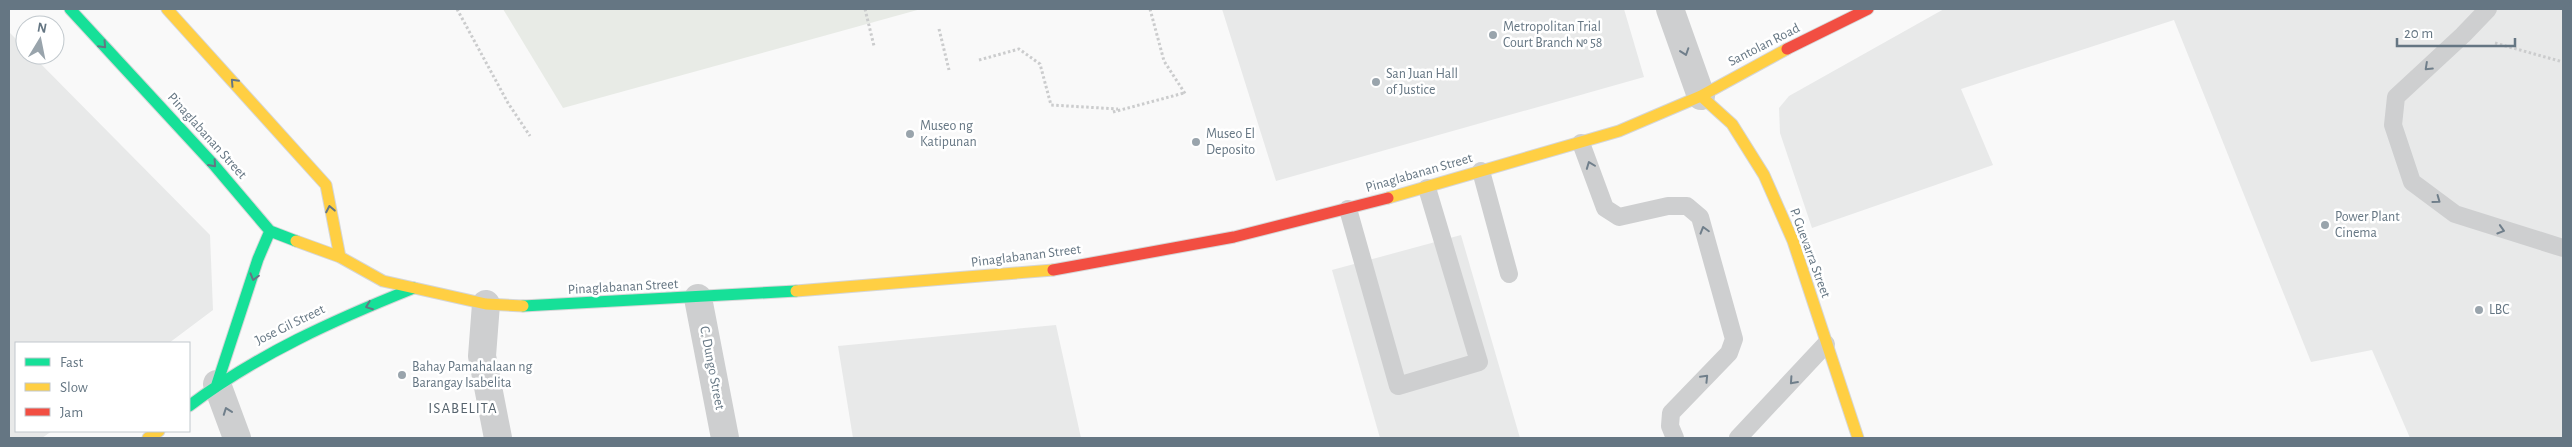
<svg xmlns="http://www.w3.org/2000/svg" width="2572" height="447" font-family="'Alegreya Sans',sans-serif">
<style>
.built{fill:#e8e9e9}
.green{fill:#e8ebe6}
.lines{fill:none;stroke-linecap:round;stroke-linejoin:round}
.fast-casing{stroke:#d5d6d7;stroke-width:13}
.slow-casing{stroke:#d5d6d7;stroke-width:13}
.jam-casing{stroke:#d5d6d7;stroke-width:13}
.path{stroke:#cbcccd;stroke-width:3;stroke-dasharray:2.5 2.5;stroke-linecap:butt}
.lane{stroke:#cecfd0;stroke-width:18}
.street{stroke:#cecfd0;stroke-width:28}
.fast{stroke:#16e098;stroke-width:11}
.slow{stroke:#ffcf43;stroke-width:11}
.jam{stroke:#f24e42;stroke-width:11}
.oneway{stroke:#657683}
.oneway2{stroke:#707f8b}
.poi-dot{fill:#99a4ac;stroke:#fff;stroke-width:2}
.labels{text-anchor:middle;dominant-baseline:central;stroke-width:5;stroke-linejoin:round;paint-order:stroke}
.poi-label{font-size:14px;fill:#657683;stroke:#fff;text-anchor:start}
.street-label{font-size:14px;fill:#657683;stroke:#fff}
.neighbourhood-label{font-size:15px;letter-spacing:1px;fill:#57646e;stroke:#fff}
</style>
<rect width="100%" height="100%" fill="#f9f9f9"/>
<path class="built" d="M1222,9H1624L1644,77L1276,181Z
M1944,9H2563V438H2410L2372,350L2311,362L2174,20L1961,89L1993,165L1812,228L1780,133L1779,108L1789,96Z
M9,32L25,48V55H32L210,235L213,310L169,343H16V431H52L42,438H9Z
M1461,235L1520,438H1380L1332,270Z
M1056,325L1081,438H853L838,346Z"/>
<path class="green" d="M503,9H921L563,108Z"/>
<g class="lines">
<g class="fast-casing">
<path id="fast" d="M70,9L214,165L270,231L296,241
M523,306L796,291
M217,384L258,259L270,231
M189,406C258,354 334,320 414,288"/>
</g>
<g class="slow-casing">
<path id="slow" d="M167,9L326,185L340,257
M1701,96L1732,124L1764,175L1793,241L1858,438
M1388,198L1619,131L1701,96L1787,49
M296,241L340,257L383,281L486,304L523,306
M796,291L1053,270
M148,438L159,431"/>
</g>
<g class="jam-casing">
<path id="jam" d="M1787,49L1868,9
M1053,270L1234,237L1388,198"/>
</g>
<path class="path" d="M457,9L508,103L530,136
M865,9L874,46
M1150,9L1164,61L1186,95
M939,29L949,70
M2495,43L2563,62
M979,60L1019,49L1040,64L1051,105L1118,109
M1113,112L1184,93"/>
<path class="lane" d="M2488,9L2463,35L2396,97L2393,125L2412,182L2455,214L2563,248
M1581,143L1605,208L1619,217L1668,206H1687L1700,217L1734,339L1729,353L1671,413L1670,426L1675,438
M1481,171L1509,274
M1348,209L1398,386L1479,362L1427,188
M1738,438L1826,344"/>
<path class="street" d="M1670,9L1701,96
M698,298L725,438
M486,304L482,356L498,438
M217,384L237,438"/>
<use href="#fast" class="fast"/>
<use href="#slow" class="slow"/>
<use href="#jam" class="jam"/>
</g>
<defs><path id="oneway-chevron" d="M-2-3.5L2.5 0L-2 3.5" fill="none" stroke-width="1.6" stroke-linecap="round" stroke-linejoin="round" transform="scale(1.25)"/></defs>
<g class="oneway">
<use href="#oneway-chevron" transform="translate(103 45) rotate(47)"/>
<use href="#oneway-chevron" transform="translate(234 82) rotate(-133)"/>
<use href="#oneway-chevron" transform="translate(213 164) rotate(48)"/>
<use href="#oneway-chevron" transform="translate(330 209) rotate(-101)"/>
<use href="#oneway-chevron" transform="translate(254 277) rotate(106)"/>
<use href="#oneway-chevron" transform="translate(369 306) rotate(159)"/>
</g>
<g class="oneway2">
<use href="#oneway-chevron" transform="translate(1685 52) rotate(71)"/>
<use href="#oneway-chevron" transform="translate(2428 67) rotate(137)"/>
<use href="#oneway-chevron" transform="translate(1590 165) rotate(-111)"/>
<use href="#oneway-chevron" transform="translate(2437 200) rotate(36)"/>
<use href="#oneway-chevron" transform="translate(1704 230) rotate(-106)"/>
<use href="#oneway-chevron" transform="translate(2501 230) rotate(17)"/>
<use href="#oneway-chevron" transform="translate(1705 378) rotate(-46)"/>
<use href="#oneway-chevron" transform="translate(1793 381) rotate(132)"/>
<use href="#oneway-chevron" transform="translate(227 411) rotate(-110)"/>
</g>
<g class="poi-dot">
<circle cx="1493" cy="35" r="5"/>
<circle cx="1376" cy="82" r="5"/>
<circle cx="910" cy="134" r="5"/>
<circle cx="1196" cy="142" r="5"/>
<circle cx="2325" cy="225" r="5"/>
<circle cx="2479" cy="310" r="5"/>
<circle cx="402" cy="375" r="5"/>
</g>
<g class="labels">
<g class="poi-label">
<text x="1503" y="27">Metropolitan Trial<tspan x="1503" dy="16">Court Branch № 58</tspan></text>
<text x="1386" y="74">San Juan Hall<tspan x="1386" dy="16">of Justice</tspan></text>
<text x="920" y="126">Museo ng<tspan x="920" dy="16">Katipunan</tspan></text>
<text x="1206" y="134">Museo El<tspan x="1206" dy="16">Deposito</tspan></text>
<text x="2335" y="217">Power Plant<tspan x="2335" dy="16">Cinema</tspan></text>
<text x="2489" y="310">LBC</text>
<text x="412" y="367">Bahay Pamahalaan ng<tspan x="412" dy="16">Barangay Isabelita</tspan></text>
</g>
<g class="street-label">
<text transform="translate(1764 45) rotate(-27)">Santolan Road</text>
<text transform="translate(207 136) rotate(48)">Pinaglabanan Street</text>
<text transform="translate(1419 173) rotate(-16)">Pinaglabanan Street</text>
<text transform="translate(1810 253) rotate(70)">P. Guevarra Street</text>
<text transform="translate(1026 256) rotate(-7)">Pinaglabanan Street</text>
<text transform="translate(623 287) rotate(-3)">Pinaglabanan Street</text>
<text transform="translate(290 325) rotate(-26)">Jose Gil Street</text>
<text transform="translate(712 368) rotate(79)">C. Dungo Street</text>
</g>
<g class="neighbourhood-label">
<text x="463" y="408">ISABELITA</text>
</g>
</g>
<rect width="2572" height="447" fill="none" stroke="#657683" stroke-width="20"/>
<rect x="15" y="342" width="175" height="90" fill="#ffffff" stroke="#c1c8cd"/>
<rect x="25" y="358" width="25" height="8" fill="#16e098" stroke="#c1c8cd"/>
<text x="60" y="367" font-size="15" fill="#657683">Fast</text>
<rect x="25" y="383" width="25" height="8" fill="#ffcf43" stroke="#c1c8cd"/>
<text x="60" y="392" font-size="15" fill="#657683">Slow</text>
<rect x="25" y="408" width="25" height="8" fill="#f24e42" stroke="#c1c8cd"/>
<text x="60" y="417" font-size="15" fill="#657683">Jam</text>
<g transform="translate(40 40) rotate(10)"><circle r="24" fill="#ffffff" stroke="#c1c8cd"/>
<path d="M0-4L9 19L0 12L-9 19Z" fill="#99a4ac"/>
<text y="-8" font-size="14" font-weight="bold" text-anchor="middle" fill="#657683">N</text>
</g>
<path d="M2397 38v8h118v-8" fill="none" stroke="#657683" stroke-width="2.5"/>
<text x="2404" y="38" font-size="15" fill="#657683" stroke="#ffffff" stroke-width="4" paint-order="stroke">20 m</text>
</svg>
